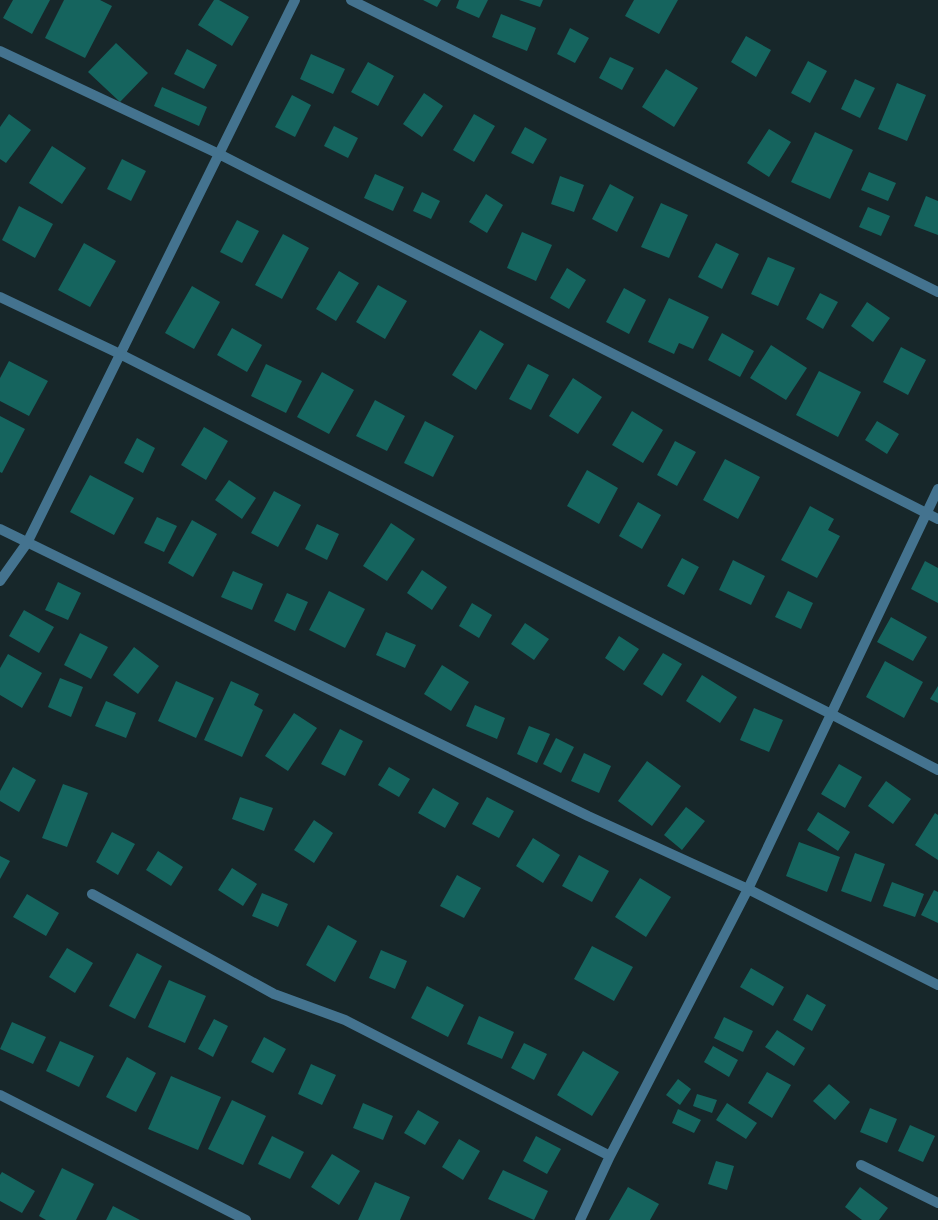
<svg xmlns="http://www.w3.org/2000/svg" width="938" height="1220" font-family="'Nunito Sans',sans-serif">
<style>
.building{fill:#15645e}
.lines{fill:none;stroke-linecap:round;stroke-linejoin:round}
.minor{stroke:#44738f;stroke-width:10}
</style>
<rect width="100%" height="100%" fill="#17272a"/>
<path class="building" d="M13,0H50L32,34L3,18Z
M64,0H100L112,6L85,58L45,38Z
M214,0H219L249,17L232,46L198,25Z
M423,0H441L437,7Z
M459,0H488L479,18L456,8Z
M519,0H543L540,7Z
M634,0H678L659,34L625,16Z
M501,14L536,28L527,51L492,37Z
M570,28L589,38L575,63L557,54Z
M746,36L771,50L756,77L731,62Z
M116,43L148,73L120,102L88,72Z
M187,49L217,65L204,89L174,74Z
M311,54L345,69L333,94L300,79Z
M610,57L634,68L622,90L599,78Z
M808,61L827,71L810,103L791,93Z
M368,62L394,76L378,106L351,92Z
M666,69L698,88L674,127L642,107Z
M855,79L875,88L860,118L841,109Z
M897,83L926,95L907,141L878,129Z
M162,87L207,107L199,126L154,106Z
M424,93L443,106L422,137L403,124Z
M292,95L311,105L295,137L275,127Z
M9,114L31,130L6,163L0,159V127Z
M474,114L495,126L474,162L453,150Z
M334,126L358,138L348,158L324,146Z
M525,127L547,139L533,164L511,153Z
M769,129L791,142L769,177L747,163Z
M815,132L853,150L830,199L791,182Z
M52,146L86,168L62,204L29,183Z
M122,159L146,171L131,201L107,189Z
M869,172L896,183L888,201L861,190Z
M375,174L404,187L393,211L364,198Z
M560,176L584,185L574,212L551,204Z
M610,184L634,197L617,232L592,219Z
M422,192L440,201L431,219L413,211Z
M486,194L503,205L487,233L469,222Z
M926,196L938,201V235L914,226Z
M661,203L688,215L669,258L641,247Z
M19,206L53,224L35,258L2,240Z
M868,207L890,216L881,236L859,227Z
M237,220L259,231L242,263L220,252Z
M522,232L552,245L536,281L507,268Z
M283,234L309,248L282,299L255,285Z
M84,243L116,261L90,307L58,290Z
M716,243L739,254L722,289L698,277Z
M768,257L795,268L778,306L751,294Z
M567,268L586,280L569,309L550,298Z
M339,271L359,283L336,321L316,309Z
M378,285L407,301L385,339L356,322Z
M192,286L220,302L194,349L165,333Z
M624,288L646,300L629,334L606,322Z
M820,293L838,302L823,329L806,319Z
M669,298L709,317L693,349L679,343L674,354L648,342Z
M867,302L890,318L873,342L851,326Z
M232,328L262,345L247,372L217,355Z
M480,330L504,344L476,390L452,375Z
M722,333L754,351L740,377L708,360Z
M771,345L807,368L786,400L750,378Z
M901,347L926,360L908,395L883,382Z
M9,361L48,381L29,416L0,401V378Z
M266,364L302,381L286,413L251,396Z
M528,364L549,375L531,410L509,399Z
M819,371L861,392L838,437L796,415Z
M322,372L354,390L329,434L297,417Z
M573,378L602,397L578,434L549,416Z
M375,400L405,416L387,451L356,436Z
M632,411L663,430L643,463L612,445Z
M0,416L25,429L2,473L0,472Z
M425,421L454,436L433,477L404,463Z
M877,421L899,434L887,454L865,440Z
M204,427L228,441L206,480L181,465Z
M137,438L155,448L143,473L124,463Z
M675,441L696,452L677,486L657,475Z
M725,459L760,477L738,519L703,500Z
M587,470L618,488L599,524L567,506Z
M90,475L134,498L114,535L70,512Z
M229,480L256,498L242,519L215,500Z
M274,491L301,505L278,547L251,533Z
M638,502L661,515L642,549L619,536Z
M810,506L834,519L828,530L840,536L817,578L781,560Z
M157,517L177,526L164,552L144,543Z
M192,520L217,534L193,577L168,563Z
M391,523L415,539L387,581L363,566Z
M317,524L339,534L327,560L305,549Z
M682,558L699,567L684,595L667,586Z
M733,560L765,576L751,605L719,590Z
M925,561L938,568V603L911,589Z
M422,570L447,587L432,610L407,593Z
M233,571L263,584L252,610L221,597Z
M58,582L81,593L68,620L45,610Z
M329,591L365,609L345,648L309,630Z
M788,591L813,603L801,629L775,617Z
M287,593L308,602L295,631L274,621Z
M472,603L492,615L479,638L459,626Z
M24,610L54,627L39,653L9,636Z
M891,617L927,637L913,661L877,642Z
M525,623L549,639L534,660L511,644Z
M386,632L416,645L405,668L376,655Z
M80,633L108,647L91,679L64,665Z
M619,636L639,649L624,671L605,658Z
M134,647L159,666L138,694L113,675Z
M663,653L682,664L662,696L643,684Z
M8,654L42,673L22,708L0,695V668Z
M885,661L923,682L904,718L866,697Z
M442,665L469,682L451,711L424,694Z
M702,675L737,697L720,723L686,701Z
M60,678L83,687L71,717L48,707Z
M176,681L214,698L196,738L158,721Z
M231,681L259,694L254,705L263,710L242,757L204,740Z
M938,686V703L930,699Z
M106,701L136,713L126,738L95,726Z
M475,705L505,718L497,739L466,726Z
M754,708L783,720L769,752L740,740Z
M294,713L317,728L288,771L265,756Z
M529,726L550,734L537,763L517,754Z
M340,729L363,741L345,776L321,764Z
M556,738L574,747L561,773L543,764Z
M584,753L611,766L599,793L571,781Z
M647,761L681,786L652,826L618,801Z
M839,764L862,777L845,808L821,794Z
M13,767L36,780L19,812L0,801V791Z
M389,767L410,779L399,797L378,785Z
M886,781L911,799L893,824L868,806Z
M63,784L88,793L67,847L42,838Z
M433,788L459,803L445,828L418,813Z
M240,797L273,808L264,831L232,819Z
M487,797L514,811L499,838L472,824Z
M686,807L705,821L682,850L664,835Z
M818,812L850,832L838,851L807,830Z
M935,813L938,815V860L915,845Z
M314,820L333,833L314,863L294,850Z
M112,832L135,844L118,875L96,862Z
M533,838L560,855L543,883L516,866Z
M799,842L840,857L827,892L786,876Z
M158,851L183,867L171,886L146,870Z
M855,853L885,864L871,902L841,891Z
M579,855L609,871L592,902L562,886Z
M0,856L10,861L0,879Z
M232,868L257,884L243,906L218,890Z
M457,875L481,888L464,918L440,906Z
M640,878L671,897L646,937L615,917Z
M892,882L924,894L915,917L883,906Z
M934,890L938,892V923L921,915Z
M262,893L288,904L278,927L252,916Z
M27,894L59,913L46,936L13,917Z
M328,925L357,941L335,982L306,965Z
M592,946L633,967L614,1001L574,979Z
M67,948L93,963L75,993L49,977Z
M381,950L407,961L395,989L369,978Z
M137,953L162,966L135,1019L109,1006Z
M751,968L784,987L773,1006L740,987Z
M169,980L206,996L185,1043L148,1027Z
M427,986L464,1005L448,1037L411,1018Z
M807,994L826,1005L812,1031L793,1020Z
M479,1016L514,1032L502,1059L467,1044Z
M724,1017L753,1031L743,1052L714,1038Z
M214,1019L228,1026L213,1057L198,1049Z
M12,1022L46,1037L33,1064L0,1049Z
M777,1030L805,1048L794,1066L765,1047Z
M264,1037L286,1049L273,1073L251,1062Z
M60,1041L94,1056L79,1087L46,1071Z
M524,1043L547,1054L534,1080L511,1068Z
M713,1046L738,1060L729,1077L704,1062Z
M583,1051L619,1072L592,1116L557,1095Z
M127,1057L156,1073L136,1112L106,1097Z
M311,1064L336,1075L322,1105L298,1094Z
M767,1072L791,1085L772,1118L748,1103Z
M171,1076L221,1097L198,1150L148,1129Z
M678,1079L691,1089L680,1105L666,1095Z
M829,1084L850,1102L835,1120L813,1101Z
M697,1094L717,1100L712,1113L693,1106Z
M232,1100L266,1116L243,1165L208,1149Z
M363,1103L393,1116L383,1140L353,1128Z
M727,1103L757,1123L746,1139L716,1120Z
M870,1108L897,1119L887,1143L860,1132Z
M678,1109L701,1120L694,1133L672,1123Z
M418,1110L439,1122L425,1145L404,1133Z
M910,1125L935,1136L923,1162L898,1151Z
M272,1136L304,1152L290,1179L258,1164Z
M536,1136L561,1149L547,1174L523,1161Z
M459,1139L480,1151L463,1180L442,1167Z
M332,1154L360,1171L339,1205L311,1187Z
M716,1161L734,1166L727,1190L708,1184Z
M62,1168L94,1184L76,1220H46L39,1216Z
M503,1170L548,1191L534,1220L488,1199Z
M2,1172L35,1191L22,1213L0,1201V1175Z
M375,1182L410,1197L400,1220H358Z
M628,1187L659,1204L650,1220H609Z
M860,1187L888,1208L879,1220H862L845,1207Z
M113,1206L140,1220H106Z"/>
<g class="lines">
<path class="minor" d="M351,0L938,292
M0,51L219,154L938,519
M0,297L120,354L831,714L938,770
M0,529L588,816L748,889L938,985
M0,581L27,543L295,0
M92,894L274,994L345,1020L610,1156
M0,1095L246,1220
M861,1165L938,1203
M580,1220L610,1156L748,889L938,489"/>
</g>
</svg>
